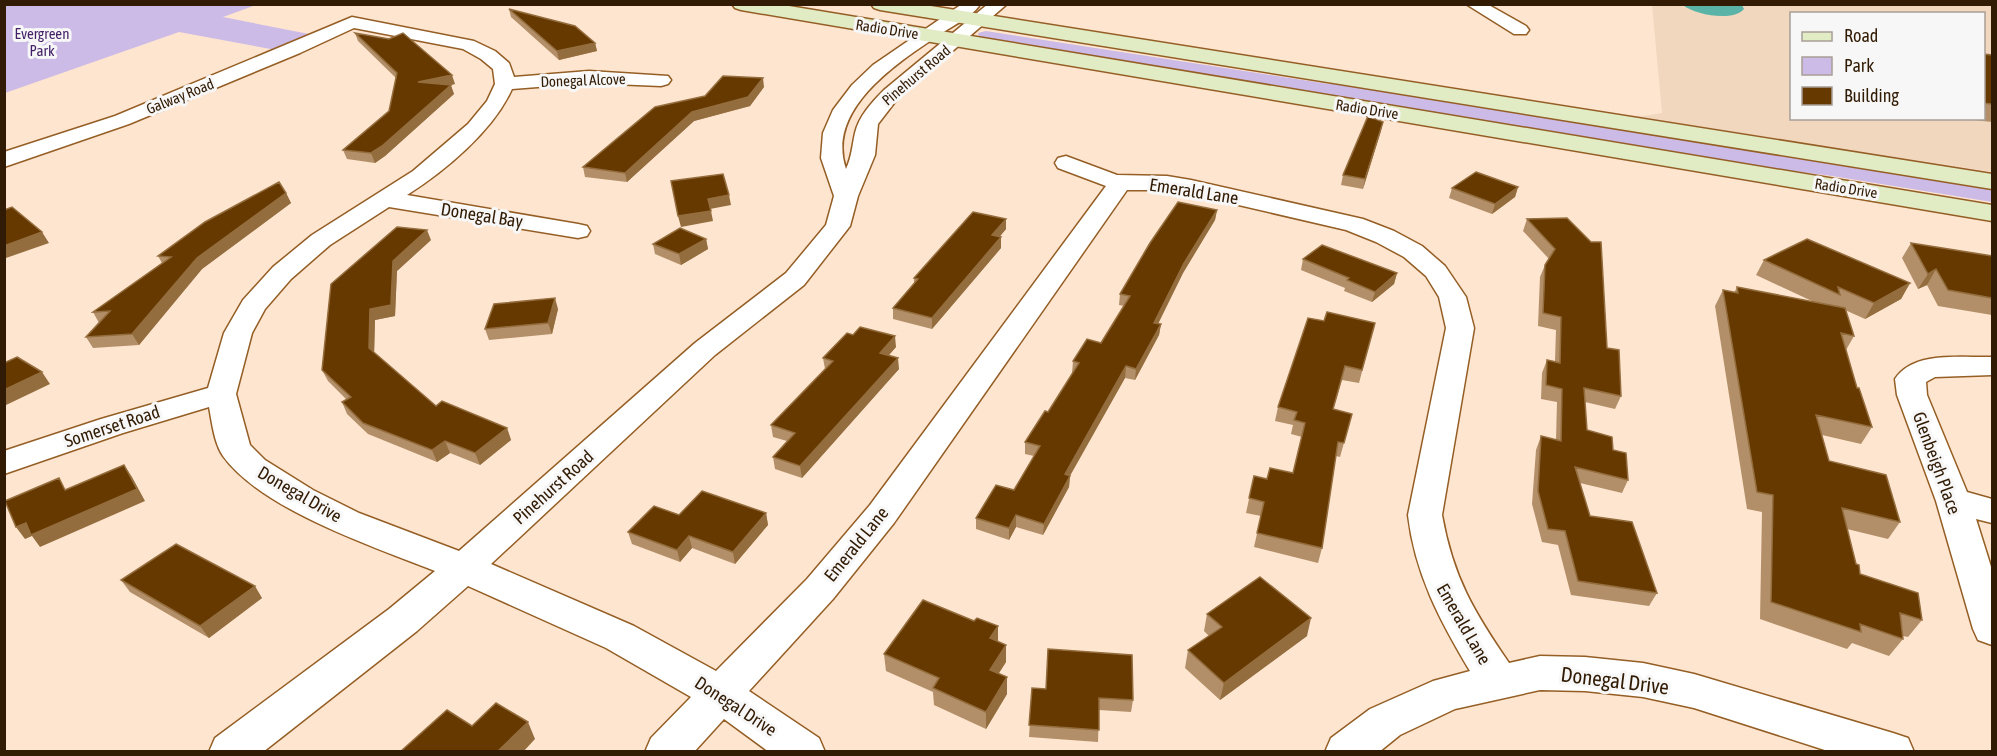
<svg xmlns="http://www.w3.org/2000/svg" width="1997" height="756" font-family="'Asap Condensed',sans-serif">
<style>
.built{fill:#f2d7bf;fill-rule:evenodd}
.green{fill:#cdbbe7}
.water{fill:#59b3a6}
.lines{fill:none;stroke-linecap:round;stroke-linejoin:round}
.minor-casing{stroke:#945e25;stroke-width:3}
.secondary-casing{stroke:#945e25;stroke-width:3}
.minor{fill:#fff;fill-rule:evenodd}
.secondary{fill:#e1ebc4;fill-rule:evenodd}
.wall{fill:#b28f68}
.shaded-wall{fill:#946d3e}
.building{fill:#663900;stroke:#946d3e;stroke-width:1.5}
.labels{text-anchor:middle;dominant-baseline:central;stroke-width:6;stroke-linejoin:round;paint-order:stroke}
.far-street-label{font-size:15px;fill:#311b04;stroke:#f7f7f7}
.far-park-label{font-size:15px;fill:#421f66;stroke:#f7f7f7}
.street-label{font-size:18px;fill:#311b04;stroke:#f7f7f7}
.near-street-label{font-size:21px;fill:#311b04;stroke:#f7f7f7}
</style>
<rect width="100%" height="100%" fill="#fee5cf"/>
<path class="built" d="M1652,5H1992V172L1625,115L1644,116L1662,113ZM1792,14H1984V118H1792Z"/>
<path class="green" d="M4,5H256L223,17L309,34L276,50L179,32L5,93Z
M986,31L1329,84L1339,83L1992,188V202L1832,176L1724,162L979,37L978,33Z"/>
<path class="water" d="M1683,5H1742L1744,9C1733,22 1695,15 1683,5Z"/>
<g class="lines">
<g class="minor-casing">
<path id="minor" d="M962,4L979,6C971,17 954,25 942,33C900,61 825,108 846,169C852,156 852,146 855,133C859,116 872,102 884,90L988,4H1007L898,98L878,124L875,155L858,196L850,226L804,285L715,355L491,564L634,626L716,671L807,579L870,505L1106,186L1058,168L1055,163L1058,158L1066,156L1117,175L1167,176L1191,180L1363,219L1394,231L1422,246L1445,266L1466,297L1474,328L1442,515C1453,577 1474,612 1509,663L1540,656L1585,657L1643,663L1694,674L1893,733L1908,738L1914,752H1831L1694,708L1643,697L1585,691L1540,690L1455,709L1400,735L1379,752H1325L1331,738L1370,709L1433,681L1470,671C1440,621 1415,574 1408,515L1446,328L1439,297L1426,276L1404,257L1376,242L1346,230L1191,194L1167,190H1127L894,523L833,599L749,691L819,738L825,752H769L724,719L694,752H645L651,738L691,697L606,648L468,586L417,631L263,752H209L215,738L389,609L435,571C374,547 261,509 223,456C214,443 212,422 209,407L123,433L4,474V451L101,419L208,388L224,333L243,300L273,267L312,235L413,171L468,124L487,101L495,84L493,69L481,59L463,49L354,28L300,53L129,124L4,167V152L115,116L352,17L474,41L495,51L509,63L514,77L589,71L668,76L671,80L668,84L661,86L589,83L512,89C493,131 445,171 407,195L578,224L587,226L590,231L587,236L578,238L389,207L330,245L291,279L265,309L252,333L236,394L250,445L265,460L313,490L359,513L459,551L695,343L786,273L826,225L834,196L821,158L823,133L833,110L852,85L873,65Z
M1466,4H1487L1526,26L1529,30L1526,34H1514Z
M1992,357V375L1935,377L1926,382L1927,395L1967,492L1992,499V523L1976,519L1992,570V645L1978,640L1973,629L1936,501L1897,395L1895,379C1914,350 1962,358 1992,357Z"/>
</g>
<g class="secondary-casing">
<path id="secondary" d="M732,4H777L1992,205V221L741,10L735,8Z
M871,4H918L1992,174V189L880,10L874,8Z"/>
</g>
<use href="#minor" class="minor"/>
<use href="#secondary" class="secondary"/>
</g>
<path class="wall" d="M509,9L595,43L597,51L559,60L511,17Z
M355,33L455,84L450,85L454,94L385,156L375,163L347,159L343,150L389,111L396,78L358,41Z
M1983,54L1992,55V122L1964,119L1983,118Z
M764,87L750,106L694,121L627,182L585,177L583,167Z
M1383,122L1363,189L1341,185L1343,175Z
M1518,187L1515,197L1492,214L1449,198L1452,188Z
M286,193L291,203L202,269L139,345L93,348L86,337L99,323L93,312L162,263L158,256Z
M1217,210L1215,220L1183,273L1158,324H1161L1159,335L1135,380L1125,378L1070,476L1069,487L1043,535L1016,527L1009,540L976,529V518L1014,490L1034,456L1025,454V442L1048,412L1073,373H1072L1073,361L1101,343L1124,306L1119,305L1120,294Z
M1567,218L1621,396L1615,409L1585,402L1587,430L1613,450L1628,480L1622,493L1580,483L1590,516L1657,593L1649,606L1571,595L1558,545L1542,542L1532,504L1536,450L1541,436L1556,440L1557,402L1541,399L1542,373L1547,360L1555,361L1556,330L1538,326L1540,277L1545,265L1549,259L1523,231L1527,219Z
M1006,219V229L999,237L1001,248L932,329L893,319V308L914,283V278Z
M706,239L708,249L681,265L655,254L653,244Z
M431,240L397,271L395,316L375,320L374,352L436,406L507,428L511,440L480,465L450,453L437,462L368,434L347,414L342,402L347,400L328,381L322,370L331,284Z
M1911,243L1992,257V315L1938,306L1927,285L1918,289L1902,258Z
M1303,259L1397,273L1394,284L1372,302L1344,291L1345,288L1301,270Z
M1764,260L1910,283L1901,299L1865,319L1845,310L1854,336L1846,350L1857,388L1872,427L1861,444L1822,435L1829,461L1900,522L1888,539L1847,529L1856,564L1860,574L1922,620L1908,637L1903,636V639L1889,656L1852,643L1847,649L1760,619L1762,512L1747,509L1715,306L1723,290L1734,293L1737,287L1814,302L1756,275Z
M558,309L552,334L489,340L485,329Z
M1324,321L1375,323L1359,383L1342,380L1333,410L1352,414L1340,457L1336,456L1322,548L1318,563L1254,547L1261,516L1246,513L1254,476L1267,479L1293,473L1302,437L1291,434L1293,425L1275,421L1278,407Z
M896,347L889,355L899,369L802,478L775,469L773,457L787,441L773,437L771,425L825,369L823,358Z
M766,513L768,525L735,564L692,548L680,562L632,544L628,532L679,515Z
M121,580L262,598L209,638L130,592Z
M1207,614L1307,636L1220,700L1185,668L1188,650L1209,636L1204,631Z
M974,621L998,626V642L1006,662L999,673L1007,677V694L986,729L934,705L933,692L886,671L884,654Z
M1032,688L1133,700L1131,712L1099,710L1098,742L1029,737Z"/>
<path class="shaded-wall" d="M595,43L597,51L559,60L557,51Z
M452,75L455,84L421,91L418,82Z
M763,78L764,87L750,106L694,121L627,182L625,173L692,112Z
M451,85L454,94L385,156L375,163L371,153Z
M1383,122L1381,131L1363,189L1365,179Z
M1518,187L1515,197L1492,214L1495,204Z
M286,193L291,203L202,269L139,345L132,334L197,258Z
M729,195L731,205L710,209L708,199Z
M1217,210L1215,220L1183,273L1153,334L1154,323L1184,263Z
M711,211L713,221L681,227L678,216Z
M1006,219V229L992,246V235Z
M427,230L431,240L397,271L395,316L375,320L374,359L369,348L370,309L393,261Z
M42,232L49,243L6,258L4,256V246Z
M1001,237V248L932,329V318Z
M706,239L708,249L681,265L679,254Z
M1936,269L1927,285L1918,289L1928,274Z
M1397,273L1394,284L1372,302L1375,292Z
M1910,283L1901,299L1865,319L1874,303Z
M555,298L558,309L552,334L548,323Z
M1161,324L1159,335L1135,380L1136,369Z
M895,336L896,347L881,364L880,353Z
M898,358L899,369L802,478L800,466Z
M1126,366L1125,378L1064,486L1065,474Z
M42,372L50,384L4,406V390Z
M507,428L511,440L480,465L475,453Z
M445,441L450,453L437,462L432,450Z
M124,465L132,477L145,501L40,547L32,536L25,539L16,527Z
M1070,476L1069,487L1043,535L1044,524Z
M766,513L768,525L735,564L733,552Z
M1016,515V527L1009,540V528Z
M689,536L692,548L680,562L677,550Z
M255,586L262,598L209,638L200,626Z
M1311,618L1307,636L1220,700L1224,683Z
M998,626V643L990,638Z
M1006,645V662L990,687V670Z
M1007,677V694L986,729V712Z
M528,722L535,739L523,752H497Z"/>
<path class="building" d="M509,9L575,26L595,43L557,51Z
M355,33L389,39L403,33L452,75L418,82L451,85L382,146L371,153L343,150L389,111L397,73Z
M1983,54L1992,55V104L1983,103Z
M723,76L763,78L748,97L692,112L625,173L583,167L655,107L705,96Z
M1368,116L1383,122L1365,179L1343,175Z
M1476,172L1518,187L1495,204L1452,188Z
M723,174L729,195L708,199L711,211L678,216L671,181Z
M279,182L286,193L197,258L132,334L86,337L110,311L93,312L171,257L158,256L205,222Z
M1178,202L1217,210L1184,263L1154,323L1161,324L1136,369L1126,366L1065,474L1070,476L1044,524L1016,515L1009,528L976,518L996,485L1014,490L1040,446L1025,442L1045,411L1048,412L1079,363L1073,361L1087,339L1101,343L1130,296L1120,294L1150,243Z
M12,207L42,232L4,246V210Z
M973,212L1006,219L992,235L1001,237L932,318L893,308L918,279L914,278Z
M1567,218L1591,242H1601L1607,348L1619,350L1621,396L1584,388L1587,430L1612,437L1613,450L1626,453L1628,480L1575,467L1590,516L1632,522L1657,593L1578,581L1565,531L1548,529L1538,491L1541,436L1561,441L1562,389L1546,385L1547,360L1560,363L1561,317L1543,313L1545,265L1555,249L1527,219Z
M397,227L427,230L393,261L391,305L370,309L369,348L436,406L442,401L507,428L475,453L445,441L432,450L363,423L342,402L351,397L322,370L331,284Z
M680,228L706,239L679,254L653,244Z
M1807,239L1910,283L1874,303L1838,287L1840,295L1764,260Z
M1911,243L1992,256V298L1948,290L1936,269L1928,274Z
M1322,245L1397,273L1375,292L1347,280L1349,278L1303,259Z
M1737,287L1845,308L1854,336L1841,333L1857,388H1859L1872,427L1816,415L1829,461L1886,475L1900,522L1842,508L1856,564L1859,565L1860,574L1918,593L1922,620L1900,613L1903,639L1860,624L1861,632L1771,602L1773,495L1757,492L1723,290L1738,293Z
M555,298L548,323L485,329L494,304Z
M1327,312L1375,323L1362,370L1345,366L1333,409L1352,414L1344,443L1338,442L1322,548L1257,533L1264,502L1249,498L1254,476L1267,479L1270,468L1293,473L1305,423L1294,420L1297,412L1278,407L1308,318L1324,321Z
M860,327L895,336L880,353L898,358L800,466L773,457L795,433L771,425L833,361L823,358L847,333L853,335Z
M17,357L42,372L4,390V363Z
M124,465L137,489L31,535L26,523L16,527L5,501L59,478L65,490Z
M702,491L766,513L733,552L689,536L677,550L628,532L654,506L679,515Z
M176,544L255,586L200,626L121,580Z
M1260,577L1311,618L1224,683L1188,650L1222,627L1207,614Z
M923,600L974,621L977,618L998,626L990,638L1006,645L990,670L1007,677L986,712L933,688L939,678L884,654Z
M1048,649L1132,655L1133,700L1099,698V730L1029,725L1032,688L1046,689Z
M496,703L528,722L497,752H400L447,710L472,726Z"/>
<g class="labels">
<g class="far-street-label">
<text transform="translate(887 29) rotate(9)">Radio Drive</text>
<text transform="translate(916 75) rotate(-40)">Pinehurst Road</text>
<text transform="translate(583 80) rotate(-2)">Donegal Alcove</text>
<text transform="translate(180 96) rotate(-22)">Galway Road</text>
<text transform="translate(1367 109) rotate(9)">Radio Drive</text>
<text transform="translate(1846 188) rotate(9)">Radio Drive</text>
</g>
<g class="far-park-label">
<text x="42" y="33">Evergreen<tspan x="42" dy="17">Park</tspan></text>
</g>
<g class="street-label">
<text transform="translate(1194 191) rotate(9)">Emerald Lane</text>
<text transform="translate(482 215) rotate(9)">Donegal Bay</text>
<text transform="translate(112 426) rotate(-18)">Somerset Road</text>
<text transform="translate(1937 463) rotate(70)">Glenbeigh Place</text>
<text transform="translate(553 487) rotate(-42)">Pinehurst Road</text>
<text transform="translate(300 494) rotate(30)">Donegal Drive</text>
<text transform="translate(856 544) rotate(-51)">Emerald Lane</text>
<text transform="translate(1464 624) rotate(60)">Emerald Lane</text>
<text transform="translate(736 706) rotate(33)">Donegal Drive</text>
</g>
<g class="near-street-label">
<text transform="translate(1615 680) rotate(7)">Donegal Drive</text>
</g>
</g>
<rect width="1997" height="756" fill="none" stroke="#311b04" stroke-width="12"/>
<rect x="1790" y="12" width="195" height="108" fill="#f7f7f7" stroke="#a89f96" stroke-width="1.5"/>
<rect x="1802" y="32" width="30" height="9" fill="#e1ebc4" stroke="#a89f96" stroke-width="1.5"/>
<text x="1844" y="42" font-size="18" fill="#311b04">Road</text>
<rect x="1802" y="57" width="30" height="18" fill="#cdbbe7" stroke="#a89f96" stroke-width="1.5"/>
<text x="1844" y="72" font-size="18" fill="#311b04">Park</text>
<rect x="1802" y="87" width="30" height="18" fill="#663900" stroke="#a89f96" stroke-width="1.5"/>
<text x="1844" y="102" font-size="18" fill="#311b04">Building</text>
</svg>
